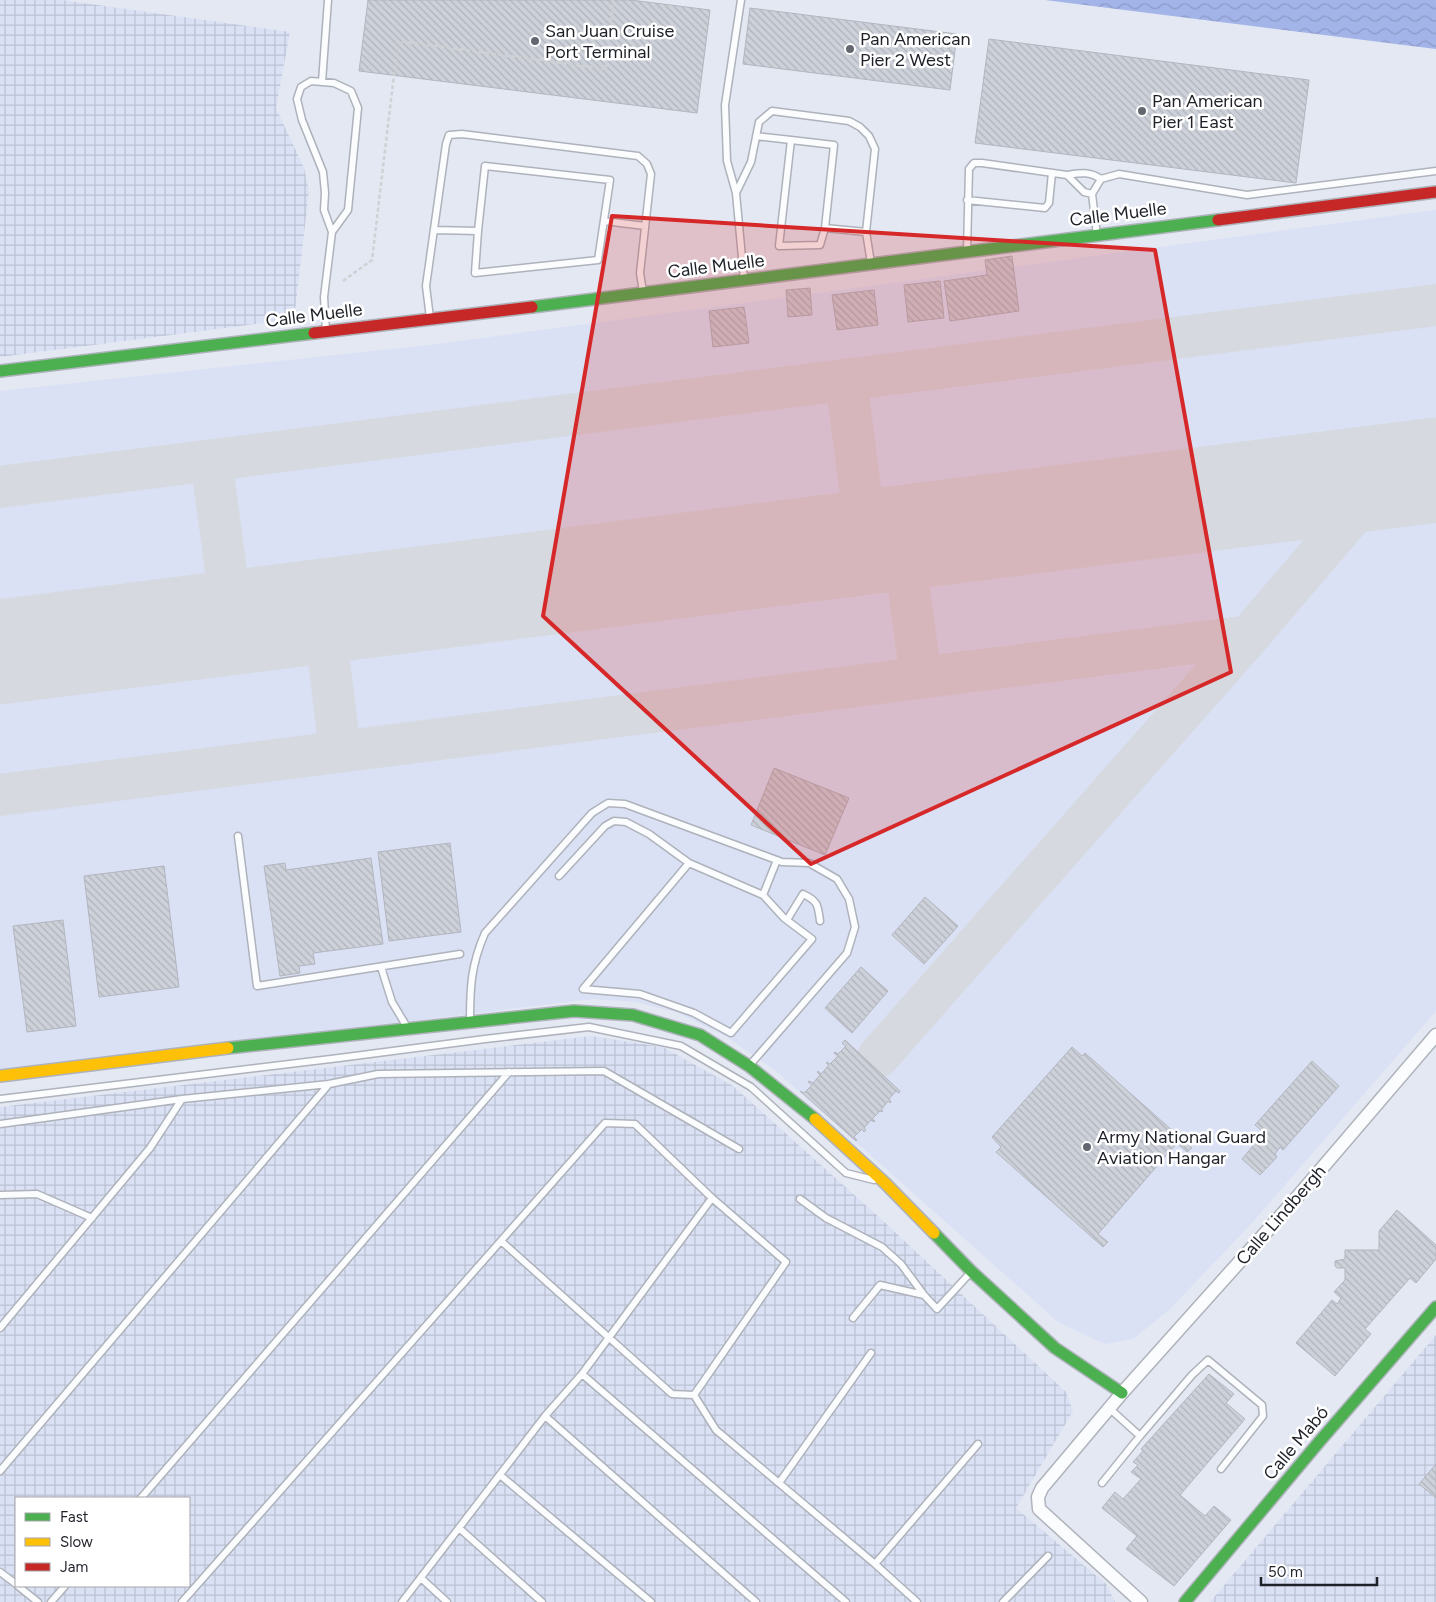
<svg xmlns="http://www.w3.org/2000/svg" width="1436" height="1602" font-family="Figtree,sans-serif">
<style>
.built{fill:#dae1f5}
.industrial{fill:url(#industrial-grid);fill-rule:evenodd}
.water{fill:url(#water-waves)}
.pier{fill:#e3e8f3}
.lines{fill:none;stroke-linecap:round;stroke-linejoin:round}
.taxiway{stroke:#d6dae0;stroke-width:42}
.runway{stroke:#d6dae0;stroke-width:105}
.building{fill:url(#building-back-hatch);stroke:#b3b6bf}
.lane-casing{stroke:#aeb2ba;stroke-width:9}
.street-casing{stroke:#aeb2ba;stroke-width:15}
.fast-casing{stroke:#aeb2ba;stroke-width:14}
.slow-casing{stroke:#aeb2ba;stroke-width:14}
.jam-casing{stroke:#aeb2ba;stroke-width:14}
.path{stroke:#cfd1d4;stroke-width:2.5;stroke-dasharray:4 2.5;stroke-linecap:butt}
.lane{stroke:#fbfcfd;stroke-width:6}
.street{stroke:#fbfcfd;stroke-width:12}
.fast{stroke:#4caf50;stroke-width:11}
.slow{stroke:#ffc107;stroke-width:11}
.jam{stroke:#c62828;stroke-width:11}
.marked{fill:#d62828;fill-opacity:0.2;stroke:#d62828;stroke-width:4;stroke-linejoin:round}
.poi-dot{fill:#646770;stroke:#fff;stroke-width:2}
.labels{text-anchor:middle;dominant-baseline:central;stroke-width:5;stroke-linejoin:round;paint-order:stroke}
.poi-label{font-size:18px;fill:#1f2129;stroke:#fff;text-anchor:start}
.street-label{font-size:18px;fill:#1f2129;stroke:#fff}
</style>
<defs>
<pattern id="industrial-grid" width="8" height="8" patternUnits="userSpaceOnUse" patternTransform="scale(1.25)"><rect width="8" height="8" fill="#dae1f5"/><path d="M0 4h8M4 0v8" fill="none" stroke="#bbc1d2"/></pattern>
<pattern id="water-waves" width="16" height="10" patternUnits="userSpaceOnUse" patternTransform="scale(1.25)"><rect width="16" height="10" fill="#a3b4e9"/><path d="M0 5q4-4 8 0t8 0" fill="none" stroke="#8c9ac8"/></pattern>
<pattern id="building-back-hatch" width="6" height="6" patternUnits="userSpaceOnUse" patternTransform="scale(1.25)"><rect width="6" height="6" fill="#cdd1d9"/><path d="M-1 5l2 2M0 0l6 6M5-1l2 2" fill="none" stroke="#b0b3ba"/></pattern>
</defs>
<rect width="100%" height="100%" fill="#e3e8f3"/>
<path class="built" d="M1436,210V1011L1252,1223L1168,1311L1133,1339L1105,1344L1058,1322L776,1071L727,1037L678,1013L636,1002L592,999L0,1071V391L438,344Z"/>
<path class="industrial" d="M0,0H62L290,32L276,108L304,168L309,191L294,319L0,357Z
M591,1036L663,1047L733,1086L881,1219L1066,1392L1073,1411L1016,1508L1106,1584L1115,1602H0V1107ZM16,1498H189V1586H16Z
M1436,1335V1602H1210Z"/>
<path class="water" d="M1045,0H1436V49Z"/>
<path class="pier" d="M1042,1L1377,44L1044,2Z"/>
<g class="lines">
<path class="taxiway" d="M846,379L867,542
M211,460L233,622
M0,487L1436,305
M902,538L921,678
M323,611L340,752
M0,795L1249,636
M878,1057L1249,636L1386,476"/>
<path class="runway" d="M0,652L1436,470"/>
</g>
<path class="building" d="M368,0H631L710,10L697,113L359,71Z
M750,8L957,34L950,90L743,64Z
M989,39L1309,80L1296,183L975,143Z
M1012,256L1019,311L950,321L944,281L987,275L985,260Z
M940,281L944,318L908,322L904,285Z
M810,288L812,315L788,317L786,290Z
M874,290L878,325L837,330L832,295Z
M744,307L749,343L713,347L709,311Z
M774,768L849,798L825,855L751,825Z
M450,843L461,932L389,941L378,852Z
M371,858L383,944L313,953L315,964L299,966L300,973L280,976L264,866L285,863L286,870Z
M164,866L179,987L99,997L84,876Z
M925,897L958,926L924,964L892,935Z
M63,920L76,1026L27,1032L13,926Z
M861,967L888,991L852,1033L825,1008Z
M845,1040L900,1091L899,1093L896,1091L889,1099L891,1102L890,1103L888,1101L881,1110L883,1111L882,1112L880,1111L872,1119L875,1121L874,1122L871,1120L864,1128L866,1130L864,1132L862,1129L854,1137L857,1140L856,1141L800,1091L804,1093L812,1085L808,1082L809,1081L813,1083L820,1075L817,1072L818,1071L821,1074L829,1065L826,1063L827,1062L830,1064L838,1056L834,1053L835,1052L838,1054L846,1046L842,1043Z
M1072,1047L1082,1056L1085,1053L1192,1148L1187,1152L1177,1143L1098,1234L1108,1242L1103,1247L996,1152L1001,1147L992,1137Z
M1312,1061L1339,1086L1283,1150L1280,1147L1275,1154L1277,1157L1260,1175L1242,1159L1258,1140L1260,1143L1267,1135L1255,1125Z
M1397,1210L1436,1245V1259L1416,1283L1410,1278L1365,1329L1371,1334L1335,1376L1296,1343L1332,1300L1337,1304L1341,1298L1334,1292L1345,1280V1268H1337L1335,1266V1261L1345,1259V1250H1379V1231Z
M1209,1374L1234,1394L1226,1403L1245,1419L1180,1495L1205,1516L1214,1506L1231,1520L1174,1586L1126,1549L1137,1536L1102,1508L1115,1492L1123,1499L1141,1479L1131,1472L1138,1465L1133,1462L1143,1451L1141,1449Z
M1436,1464V1498L1419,1484Z"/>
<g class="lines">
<g class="lane-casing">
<path id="lane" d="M322,82L328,0
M756,136L791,140
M736,193L727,161L725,105L741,0
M1092,194L1084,192L1067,175C1080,173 1089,171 1101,179
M967,200L1045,208L1049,203L1052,173
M604,221L645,226
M825,228L820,245L779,246L791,140L834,145L825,228L866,232
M434,230L478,231L475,273L598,260L610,180L485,166L478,231
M1097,235L1092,194L1101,179L1119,174L1247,195L1436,171
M967,251L969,169L974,163H982L1067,175
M744,279L736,193L751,162L759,122L772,111L849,121L860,127L869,136L875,149L866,232L871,263
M430,318L426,286L446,144L449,135L462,134L638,156L647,164L651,174L640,273L643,292
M326,331L324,297L332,232L324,210L325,193L323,172L302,120L297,99L301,87L311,81L334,83L351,91L358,108L348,210L332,232
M238,836L257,986L460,954
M559,876L605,826L614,821L626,822L649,834L689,863L763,895L777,860
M787,920L803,894C818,901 818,905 820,921
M381,967L392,1002L407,1027
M583,989L640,994L694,1013L731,1033L812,939L784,918L763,895
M583,989L689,863
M470,1021C470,987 471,965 485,933L592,813L608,803L625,804L782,862L809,863L837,879L849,899L855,927L847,953L749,1066
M0,1099L339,1058L485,1039L589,1027L681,1046L751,1087L846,1173L874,1180
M0,1124L182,1099L329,1084L378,1074L604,1071L739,1149
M0,1195L37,1194L92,1218
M800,1199L826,1218L882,1247L901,1264L924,1295L937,1309L971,1272
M501,1241L672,1394L694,1395L786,1262L712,1198
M853,1318L880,1285L924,1295
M0,1328L150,1148L182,1099
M582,1374L846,1602
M694,1395L716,1430L875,1564L978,1444
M545,1416L756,1602
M1140,1436L1192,1375L1208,1360L1262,1405L1263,1416L1221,1469
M0,1471L329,1084
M500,1475L651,1602
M779,1483L871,1353
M1102,1483L1140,1436L1109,1408
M141,1498L509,1072
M459,1528L542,1602
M875,1564L917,1602
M0,1572L16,1584
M421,1578L447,1602
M18,1586L38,1602
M51,1602L65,1586
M182,1602L605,1123L635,1124L712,1198L582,1374L545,1416L402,1602
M1003,1602L1048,1556"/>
</g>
<g class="street-casing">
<path id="street" d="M1141,1602L1039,1509L1038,1497L1042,1488L1122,1393L1293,1202L1436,1035"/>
</g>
<g class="fast-casing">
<path id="fast" d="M532,307L1218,220
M0,371L314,333
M228,1048L574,1011L633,1015L700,1035L749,1066L815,1119
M934,1233L971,1271L1055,1348L1122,1393
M1185,1602L1319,1442L1436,1307"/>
</g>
<g class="slow-casing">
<path id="slow" d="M0,1076L228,1048
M815,1119L885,1183L934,1233"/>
</g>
<g class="jam-casing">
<path id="jam" d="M1218,220L1436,192
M314,333L532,307"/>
</g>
<path class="path" d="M343,281L372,260L398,41L606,69L613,0"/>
<use href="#lane" class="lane"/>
<use href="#street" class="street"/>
<use href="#fast" class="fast"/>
<use href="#slow" class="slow"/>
<use href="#jam" class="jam"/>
</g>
<path class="marked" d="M612,216L1155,250L1231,672L811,864L543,616Z"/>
<g class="poi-dot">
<circle cx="535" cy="41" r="5"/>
<circle cx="850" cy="49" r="5"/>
<circle cx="1142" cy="111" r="5"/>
<circle cx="1087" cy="1147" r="5"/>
</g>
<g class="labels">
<g class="poi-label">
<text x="545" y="31">San Juan Cruise<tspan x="545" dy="21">Port Terminal</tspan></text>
<text x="860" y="39">Pan American<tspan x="860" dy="21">Pier 2 West</tspan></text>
<text x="1152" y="101">Pan American<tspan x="1152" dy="21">Pier 1 East</tspan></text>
<text x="1097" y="1137">Army National Guard<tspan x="1097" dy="21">Aviation Hangar</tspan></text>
</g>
<g class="street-label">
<text transform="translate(1118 214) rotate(-7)">Calle Muelle</text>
<text transform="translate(716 266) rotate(-7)">Calle Muelle</text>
<text transform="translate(314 315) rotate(-7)">Calle Muelle</text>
<text transform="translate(1281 1215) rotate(-49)">Calle Lindbergh</text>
<text transform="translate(1296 1443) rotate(-50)">Calle Mabó</text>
</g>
</g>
<rect x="15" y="1497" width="175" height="90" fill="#ffffff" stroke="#a5a6a9"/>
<rect x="25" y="1513" width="25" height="8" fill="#4caf50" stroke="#a5a6a9"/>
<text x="60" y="1522" font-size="15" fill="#1f2129">Fast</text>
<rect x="25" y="1538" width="25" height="8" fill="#ffc107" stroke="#a5a6a9"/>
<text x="60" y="1547" font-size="15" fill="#1f2129">Slow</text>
<rect x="25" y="1563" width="25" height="8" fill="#c62828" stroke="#a5a6a9"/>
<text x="60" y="1572" font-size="15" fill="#1f2129">Jam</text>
<path d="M1261 1577v8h116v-8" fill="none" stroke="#1f2129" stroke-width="2.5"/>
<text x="1268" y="1577" font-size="15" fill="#1f2129" stroke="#ffffff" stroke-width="4" paint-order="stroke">50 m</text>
</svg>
